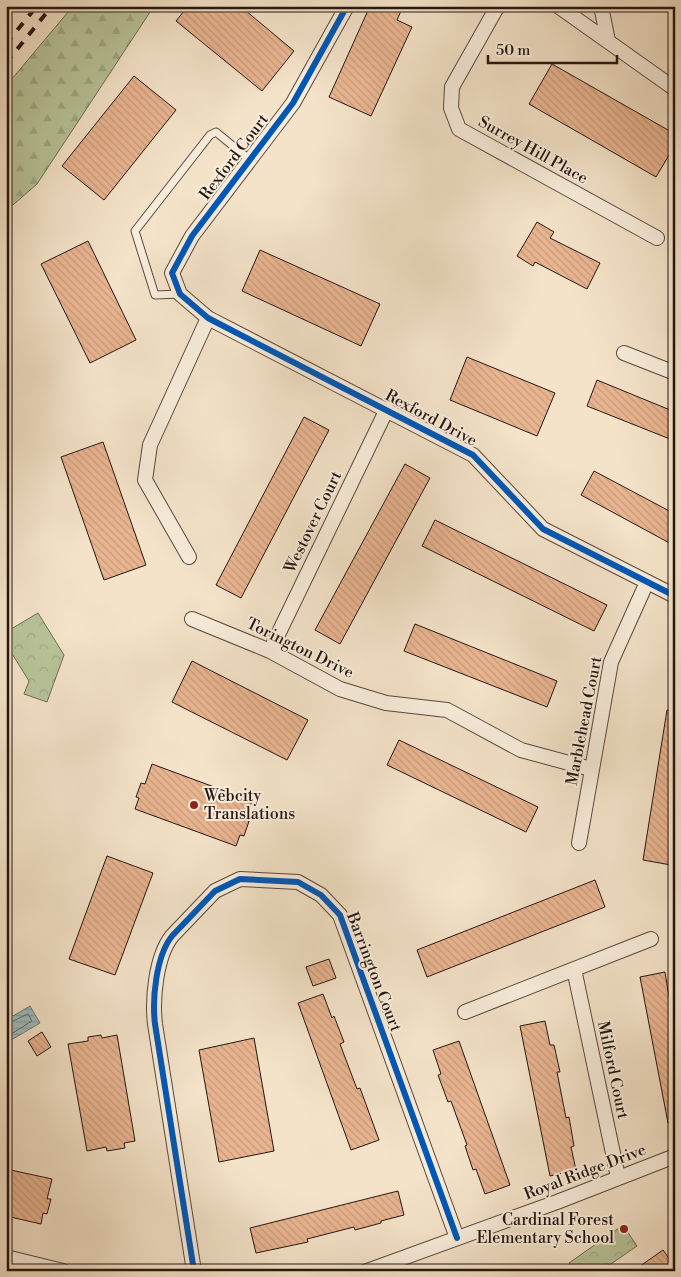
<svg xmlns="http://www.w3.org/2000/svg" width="681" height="1277" font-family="'Libre Bodoni',serif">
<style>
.forest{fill:url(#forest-firs);stroke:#6e6d54}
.park{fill:url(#park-crowns);stroke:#6e6d54}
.water{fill:url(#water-rules);stroke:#6e7a79}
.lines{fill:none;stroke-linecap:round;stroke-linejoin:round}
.shore{stroke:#626968;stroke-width:1}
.building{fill:url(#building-back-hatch);stroke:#251610}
.lane-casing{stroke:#59493e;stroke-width:9}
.street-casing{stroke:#59493e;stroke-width:16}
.lane{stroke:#f8eddc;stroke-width:7}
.street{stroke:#f8eddc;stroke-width:14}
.rail{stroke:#251610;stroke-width:4;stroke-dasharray:9 9;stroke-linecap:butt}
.cycleway-casing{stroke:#f8eddc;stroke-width:9}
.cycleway{stroke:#0057b8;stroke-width:6}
.poi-dot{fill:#8f2418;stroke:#f8eddc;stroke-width:2}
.labels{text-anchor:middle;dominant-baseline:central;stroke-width:4;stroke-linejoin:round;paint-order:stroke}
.street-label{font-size:16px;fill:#251610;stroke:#f8eddc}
.poi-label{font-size:16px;fill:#251610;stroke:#f8eddc;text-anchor:start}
</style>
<defs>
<pattern id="forest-firs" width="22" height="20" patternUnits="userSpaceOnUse" patternTransform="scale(1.25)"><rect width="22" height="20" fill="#b8c499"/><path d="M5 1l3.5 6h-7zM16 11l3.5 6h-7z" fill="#9ea883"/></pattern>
<pattern id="park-crowns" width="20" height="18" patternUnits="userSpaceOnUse" patternTransform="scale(1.25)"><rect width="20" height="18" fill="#b8c499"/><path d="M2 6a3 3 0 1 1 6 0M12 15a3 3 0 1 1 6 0" fill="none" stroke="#9ea883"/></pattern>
<pattern id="water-rules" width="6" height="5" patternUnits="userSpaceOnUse" patternTransform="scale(1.25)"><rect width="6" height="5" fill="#9fbcbf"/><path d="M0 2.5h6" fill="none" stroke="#89a1a3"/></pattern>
<pattern id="building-back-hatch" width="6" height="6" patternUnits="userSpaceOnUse" patternTransform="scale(1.25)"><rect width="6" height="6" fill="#e9b591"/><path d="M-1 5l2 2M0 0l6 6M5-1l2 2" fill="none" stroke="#c89b7c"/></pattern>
</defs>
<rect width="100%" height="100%" fill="#f4e3c9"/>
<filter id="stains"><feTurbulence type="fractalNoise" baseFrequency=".004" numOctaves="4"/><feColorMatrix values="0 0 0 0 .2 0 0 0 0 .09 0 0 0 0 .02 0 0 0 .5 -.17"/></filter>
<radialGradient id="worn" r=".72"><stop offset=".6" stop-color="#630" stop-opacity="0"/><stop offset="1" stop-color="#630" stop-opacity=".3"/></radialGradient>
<path class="forest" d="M73,6H154L37,184L6,211V86Z"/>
<path class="park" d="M38,613L64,655L47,702L24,694L29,681L6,644V632Z
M623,1225L637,1246L605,1268L606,1271H574L569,1263Z"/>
<path class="water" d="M6,1005L13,1016L30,1006L40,1023L6,1043Z"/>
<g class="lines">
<path class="shore" d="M6,1015L9,1019L13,1021L28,1014L32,1021L6,1037"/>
</g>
<path class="building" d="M188,6H240L294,51L262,91L176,21Z
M370,6H391L401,11L397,20L412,27L371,116L329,97Z
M552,64L675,134V145L656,177L529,104Z
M134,76L176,110L104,200L62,166Z
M537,222L554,232L550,238L600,263L587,289L535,262L533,266L517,256Z
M88,241L136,340L90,363L41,264Z
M260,250L380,304L361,346L242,291Z
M467,357L555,393L537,436L450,400Z
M597,380L675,412V441L587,406Z
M304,417L329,430L241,598L216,585Z
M103,442L146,565L104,580L61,457Z
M405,464L430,478L340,644L315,630Z
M594,471L675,514V546L581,495Z
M435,520L607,605L594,631L422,546Z
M415,624L557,681L547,707L404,651Z
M192,661L308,720L287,760L172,702Z
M667,710H675V841L671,865L643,860Z
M399,740L538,807L526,832L387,765Z
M152,764L252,801L245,820L249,821L244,836L240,835L236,846L135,809L139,798L136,797L141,783L145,784Z
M107,856L153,873L115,975L69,959Z
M595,880L605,907L427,977L417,950Z
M329,959L336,978L313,986L306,967Z
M665,972L669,997L673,996L675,1005V1123H668L640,977Z
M323,994L332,1018L334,1016L344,1042L340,1044L357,1089L360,1088L379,1140L351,1150L298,1003Z
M545,1021L550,1045H554L560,1072H557L566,1118L569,1117L574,1146L571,1147L576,1170L550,1176L520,1026Z
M42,1032L51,1047L37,1056L28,1041Z
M101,1035L102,1038L117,1035L135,1141L124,1143L125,1148L107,1151L106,1147L87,1151L68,1044L88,1041V1037Z
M254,1038L274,1151L219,1162L199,1050Z
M459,1041L510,1185L485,1194L476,1169L473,1170L465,1146L467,1145L451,1101L448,1102L438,1075L441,1074L433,1050Z
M6,1169L52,1179L47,1199H51L47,1214L43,1213L41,1224L6,1216Z
M398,1191L404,1215L381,1221V1223L355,1230L354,1227L307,1239L308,1242L256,1253L250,1228Z
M663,1250L675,1267V1271H633Z"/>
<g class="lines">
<g class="lane-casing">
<path id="lane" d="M180,294L155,295L135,231L210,135L216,132L250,160"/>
</g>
<g class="street-casing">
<path id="street" d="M347,6L293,103L192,236L172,273L180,294L208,318L473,455L543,529L675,596
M499,6L496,9L452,87L451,108L459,129L657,238
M558,6L675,89
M601,6L608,41
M624,353L675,373
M189,557L145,480L150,445L208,318
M192,619L270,651L340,689L386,703L447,710L521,750L591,769
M270,651L387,409
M579,843L611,662L647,582
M574,969L618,1177
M465,1012L651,939
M6,1257L63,1271
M194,1271L155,1024C152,999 156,956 172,936L215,891L240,879L298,882L321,895L340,915L457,1238
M367,1271L557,1202L675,1156"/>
</g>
<use href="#lane" class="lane"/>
<use href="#street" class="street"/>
<path class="rail" d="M6,44L37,6
M6,63L52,6"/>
<g class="cycleway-casing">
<path id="cycleway" d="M347,6L293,103L192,236L172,273L180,294L208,318L473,455L543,529L675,596
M194,1271L155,1024C152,999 156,956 172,936L215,891L240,879L298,882L321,895L340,915L457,1238"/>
</g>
<use href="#cycleway" class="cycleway"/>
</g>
<g class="poi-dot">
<circle cx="194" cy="805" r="5"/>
<circle cx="624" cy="1229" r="5"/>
</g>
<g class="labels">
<g class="street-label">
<text transform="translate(533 150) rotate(29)">Surrey Hill Place</text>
<text transform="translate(234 157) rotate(-53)">Rexford Court</text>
<text transform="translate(431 418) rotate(28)">Rexford Drive</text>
<text transform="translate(313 522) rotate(-64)">Westover Court</text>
<text transform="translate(300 648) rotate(26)">Torington Drive</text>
<text transform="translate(584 721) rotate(-79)">Marblehead Court</text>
<text transform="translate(374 972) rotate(69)">Barrington Court</text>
<text transform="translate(613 1070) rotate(78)">Milford Court</text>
<text transform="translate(585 1172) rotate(-21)">Royal Ridge Drive</text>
</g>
<g class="poi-label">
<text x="204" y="796">Webcity<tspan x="204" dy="18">Translations</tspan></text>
<text x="614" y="1220" text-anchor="end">Cardinal Forest<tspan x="614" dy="18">Elementary School</tspan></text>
</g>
</g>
<rect width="681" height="1277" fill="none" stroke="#f4e3c9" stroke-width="25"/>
<rect x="8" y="8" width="666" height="1262" fill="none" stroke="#251610" stroke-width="2.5"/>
<rect x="12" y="12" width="656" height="1252" fill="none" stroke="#251610"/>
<path d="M488 55v8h129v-8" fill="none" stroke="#251610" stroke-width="2.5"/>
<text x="496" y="55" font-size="15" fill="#251610" stroke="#f8eddc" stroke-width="4" paint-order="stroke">50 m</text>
<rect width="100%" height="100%" filter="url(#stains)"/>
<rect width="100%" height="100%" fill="url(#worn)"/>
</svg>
